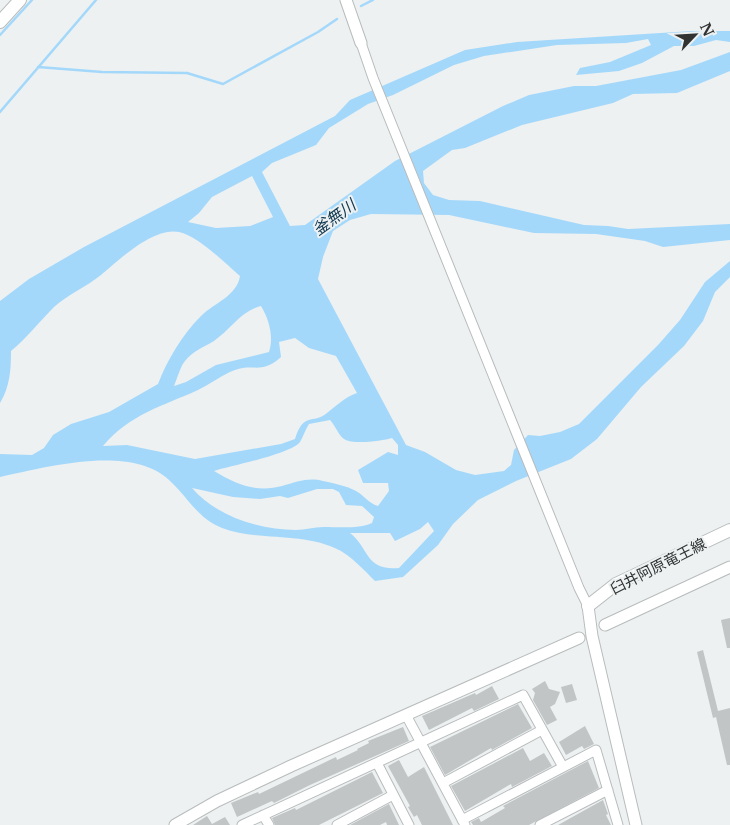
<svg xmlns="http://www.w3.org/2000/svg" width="730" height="825" font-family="'Libre Baskerville','Noto Sans JP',serif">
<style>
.water{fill:#a4d8fb;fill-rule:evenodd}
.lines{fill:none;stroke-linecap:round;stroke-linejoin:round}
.stream{stroke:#a4d8fb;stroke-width:2.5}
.building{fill:#c1c5c6}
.minor-casing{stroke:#b8bcbc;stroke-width:11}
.tertiary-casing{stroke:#b8bcbc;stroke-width:13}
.secondary-casing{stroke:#b8bcbc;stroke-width:14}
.minor{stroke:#fff;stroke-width:9}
.tertiary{stroke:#fff;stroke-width:11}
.secondary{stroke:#fff;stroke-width:12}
.labels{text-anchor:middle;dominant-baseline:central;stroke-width:4;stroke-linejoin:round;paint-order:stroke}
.street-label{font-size:15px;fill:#313333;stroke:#edf1f1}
.water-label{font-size:16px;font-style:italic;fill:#103850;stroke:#edf1f1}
</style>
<rect width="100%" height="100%" fill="#edf1f1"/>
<path class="water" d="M692,31H730V42L716,40L694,46H674L642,63L619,71L576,75L580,68L610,62L651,45L648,39L626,43L557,45L484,56L454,65L393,95L368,104L329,128L316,145L272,163L262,172L290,226L305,225L395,161L503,106L529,95L574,86H596L681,70L730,52V71L677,93L633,94L613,103L522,125L465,148L452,150L423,171L424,183L433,195L449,200L480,201L584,225L608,226L628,229L730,224V240L663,247L645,241L596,234L534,233L449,215L371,214L350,220L333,231L323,257L318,279L406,445L425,452L456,470L475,475L504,471L511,465L514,450L528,435L540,436L560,432L579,424L658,345L680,320L705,282L730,261V277L715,292L703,321L684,346L641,387L597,439L571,459L516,481L478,500L453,524L438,545L403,577L375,581C365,571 353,558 341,551C304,531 260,542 222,528C197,518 188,497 169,480C131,444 46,467 0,477V454L32,455L44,448L53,435L71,424L109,412L158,384C167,360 183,334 201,316C214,303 237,296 240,276C225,263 198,236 179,232C153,227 119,260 101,275C86,287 67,295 54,307C39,322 27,338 11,351C11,370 10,386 0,403V301L29,279L84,247L335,116L350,100L465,50L517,42ZM252,176L273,217L250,226L216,228L188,222L199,213L212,197ZM261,306C269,319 274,337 269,352L216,365L186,382L174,386C177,379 181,365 185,361C193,351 204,347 214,341C230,330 241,311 261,306ZM295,338L309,348L336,356L357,393C345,397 336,406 327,413C312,425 304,411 295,439L281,444L195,459L127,445L103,446C130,414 163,406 198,390C211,384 221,375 235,370C254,363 261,375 281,357L279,342ZM330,420C335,425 339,436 344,439C353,445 382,441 392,438L398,445V455L388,452L358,470L363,483H388L389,491L378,506C368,503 365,496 356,491C347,486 333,483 323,481C308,477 297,482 282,486C256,493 236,484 214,471C230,466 291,454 300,442C303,437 305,430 309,424ZM192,488L233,497L260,499L280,496L288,498L317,489H333L339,492L346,505L362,506L374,517L372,523C359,529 339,527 323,527C314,527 305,530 296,530C259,530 216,516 192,488ZM428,522L434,531L399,568C365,571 370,549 350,533H390L395,541L420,529Z"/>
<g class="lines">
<path class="stream" d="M361,6L373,0
M0,35L32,0
M38,67L102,72L187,73L223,84L318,32L337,19
M0,112L96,0"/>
</g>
<path class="building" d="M730,618V648H727L721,620Z
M703,650L718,711L730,708V765H727L716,717L713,718L697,652Z
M545,681L549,689L560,692L555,704L550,707L557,720L547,725L533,700L535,693L532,689Z
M572,684L577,700L566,703L561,687Z
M492,686L499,699L474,711L472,708L429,730L422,716L475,693L476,695Z
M518,704L532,728L492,750L491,748L445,775L430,747Z
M585,726L594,744L584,749L582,746L566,755L559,742Z
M403,727L409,741L310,785L274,803L272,801L237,817L231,803L258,792L259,794L336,757L337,760L358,750L357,749L369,743L368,741Z
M523,748L530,761L544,753L552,766L512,787L511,784L465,811L451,786Z
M399,760L408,777L424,767L453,825H422L417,815L414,817L408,807L410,806L388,766Z
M588,761L599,788L529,825H473L471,822L479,818L481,822L505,808L503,806Z
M372,772L383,793L319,825H275L272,818L295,808L296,810Z
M603,800L608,814L606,815L611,825H558Z
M389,804L399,825H387L386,822L380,825H350Z
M207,816L212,824L225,817L230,825H193Z"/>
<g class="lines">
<g class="minor-casing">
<path id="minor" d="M361,43L373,78L579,588L588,606
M406,715L465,825
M377,763L409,825
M443,783L542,730
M263,815L269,825
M462,820L596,750L618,825
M242,825L523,695L563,767
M337,825L393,795
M540,825L608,790"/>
</g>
<g class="tertiary-casing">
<path id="tertiary" d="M346,0L361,43
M588,606L592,636L636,825
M605,625L730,567
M175,825L217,801L291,766L579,638"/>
</g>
<g class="secondary-casing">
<path id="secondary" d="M0,22L20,0
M588,606L616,584L730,530"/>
</g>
<use href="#minor" class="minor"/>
<use href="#tertiary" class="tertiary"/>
<use href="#secondary" class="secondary"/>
</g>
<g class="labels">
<g class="street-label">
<text transform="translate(658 566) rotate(-27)">臼井阿原竜王線</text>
</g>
<g class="water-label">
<text transform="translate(334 217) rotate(-36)">釜無川</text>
</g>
</g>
<g transform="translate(695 35) rotate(65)" stroke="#edf1f1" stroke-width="4" paint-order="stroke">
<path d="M0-4L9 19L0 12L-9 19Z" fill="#313333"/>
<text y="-8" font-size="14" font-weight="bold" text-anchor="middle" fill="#313333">N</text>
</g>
</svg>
